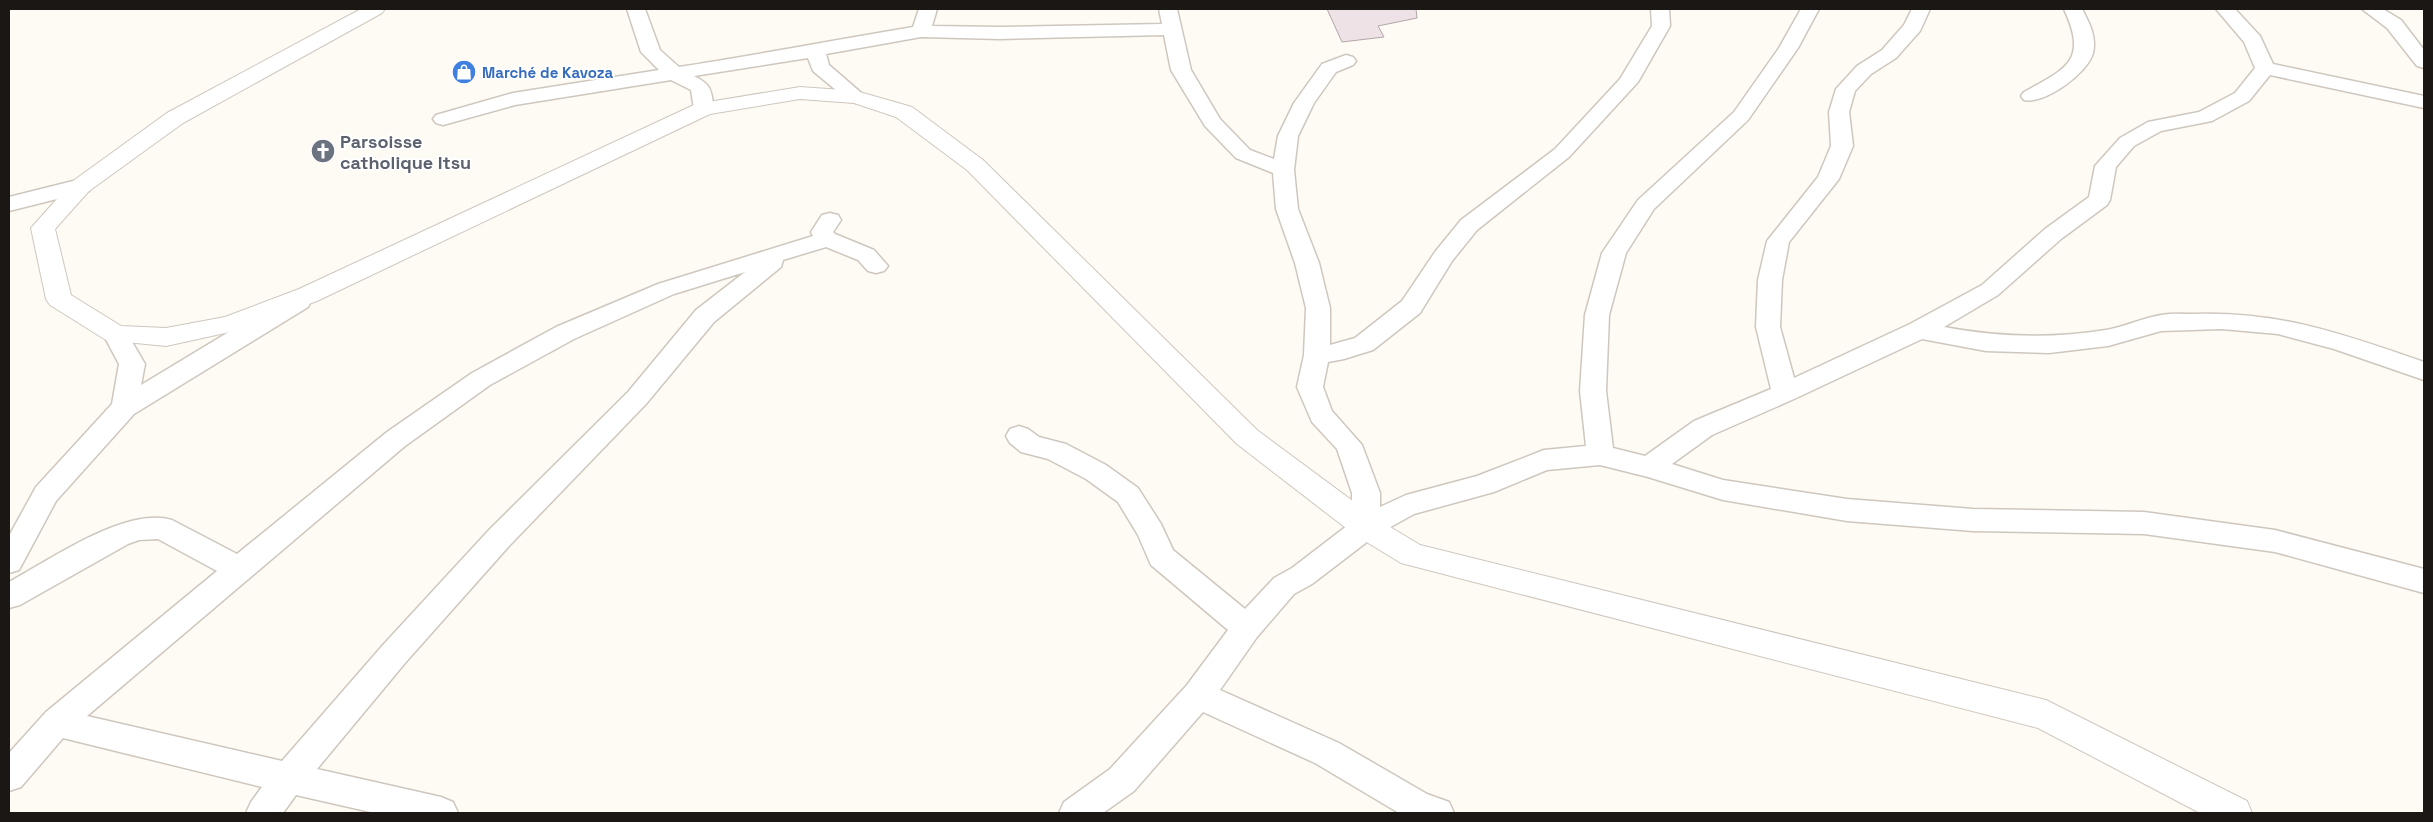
<svg xmlns="http://www.w3.org/2000/svg" width="2433" height="822" font-family="'Space Grotesk',sans-serif">
<style>
.building{fill:#efe2e6;stroke:#b2a6aa}
.lines{fill:none;stroke-linecap:round;stroke-linejoin:round}
.minor-casing{stroke:#cec7be;stroke-width:3}
.highway-casing{stroke:#cec7be;stroke-width:2}
.minor{fill:#fff;fill-rule:evenodd}
.highway{fill:#fff;fill-rule:evenodd}
.labels{text-anchor:middle;dominant-baseline:central;stroke-width:4;stroke-linejoin:round;paint-order:stroke}
.far-shop-label{font-size:15px;font-weight:bold;fill:#366cbe;stroke:#fff;text-anchor:start}
.worship-label{font-size:18px;font-weight:bold;fill:#5b616d;stroke:#fff;text-anchor:start}
</style>
<rect width="100%" height="100%" fill="#fefaf4"/>
<path class="building" d="M1327,9H1416L1417,18L1378,26L1384,37L1342,42Z"/>
<g class="lines">
<g class="minor-casing">
<path id="minor" d="M627,9H645L660,50L679,67C757,55 835,40 913,27L919,9H937L932,26L1000,27L1162,24L1159,9H1177L1191,70L1220,119L1250,150L1274,159L1278,136L1294,103L1322,64L1346,55L1353,57L1356,61L1353,65L1336,72L1314,103L1298,136L1294,170L1298,209L1319,263L1330,308V345L1355,338L1402,301L1435,252L1461,220L1555,149L1620,79L1652,26L1651,9H1669L1670,26L1638,82L1569,157L1477,230L1452,261L1420,313L1373,350L1344,359L1328,362L1323,387L1332,411L1362,445L1380,493V507L1406,495L1477,476L1544,450L1586,446L1580,391L1585,315L1602,253L1638,200L1734,112L1779,48L1801,9H1819L1798,48L1748,120L1654,209L1626,253L1609,315L1606,391L1613,448L1645,456L1694,421L1771,389L1756,327L1758,280L1767,241L1818,177L1831,146L1829,112L1836,89L1857,66L1882,50L1904,25L1912,9H1930L1920,31L1896,58L1871,74L1855,91L1849,112L1853,146L1839,179L1789,242L1782,280L1780,327L1794,378L1910,324L1982,285L2045,229L2089,197L2095,166L2120,138L2148,122L2199,112L2235,93L2255,68L2244,42L2216,9H2235L2260,36L2273,64L2424,96V108L2270,75L2249,101L2212,121L2161,131L2134,146L2116,167L2110,200L2107,205L2061,239L1998,295L1944,327C1998,337 2051,339 2106,330C2125,327 2142,318 2161,315C2172,313 2184,314 2195,314C2280,311 2346,335 2424,362V380L2334,349L2278,334L2222,329L2161,331L2108,346L2049,353L1986,351L1922,339L1794,399L1712,435L1672,464L1723,480L1847,499L1973,509L2144,512L2275,530L2424,569V593L2275,552L2144,534L1973,531L1847,521L1723,500L1648,477L1600,465L1547,470L1494,492L1414,514L1376,535L1312,584L1294,594L1257,637L1220,690L1339,743L1427,794L1449,802L1454,813H1399L1315,763L1203,712L1134,791L1103,813H1059L1064,802L1110,769L1187,685L1228,630L1151,565L1138,535L1118,502L1086,479L1048,459L1021,452L1010,443L1006,436L1010,429L1019,426L1028,429L1039,437L1066,444L1106,465L1138,488L1161,524L1173,550L1245,609L1274,578L1292,568L1352,522V493L1337,449L1312,422L1297,387L1304,355L1306,308L1295,263L1276,209L1273,173L1236,158L1205,126L1171,70L1164,35L1000,39L921,37L826,54L829,65L866,97L863,101L856,103L849,101L813,71L808,58L694,76C712,85 711,90 714,109L711,113L704,115L697,113L694,109L691,90L671,80L515,105L443,125L436,123L433,119L436,115L513,93L659,70L641,52Z
M2064,9H2082C2089,22 2097,37 2093,53C2088,73 2044,105 2024,100L2021,96L2024,92C2067,68 2088,61 2064,9Z
M2362,9H2383L2401,20L2424,50V68L2417,66L2387,28Z
M81,179L89,181L92,186L89,191L9,211V197Z
M830,213L838,215L841,220L833,232L835,234L874,250L888,266L884,271L876,273L868,271L858,260L826,247L783,260L781,267L714,322L646,404L509,546L405,663L317,769L441,797L453,802L458,813H375L296,795L283,813H246L251,802L262,787L63,738L21,787L9,791V753L46,712L217,571L158,539L139,540L128,544L20,605L9,608V582C50,560 126,506 172,520L237,554L387,432L472,373L556,327L658,284L813,236L811,232L822,215ZM745,272L696,310L628,392L489,530L383,645L282,761L87,716L405,446L490,385L574,339L674,294Z
M299,293L308,295L311,301L308,307L134,414L56,501L19,570L9,573V536L36,487L112,404L119,364L103,334L106,328L115,326L124,328L145,364L141,385L290,295Z"/>
</g>
<g class="highway-casing">
<path id="highway" d="M361,9H385L382,13L183,123L89,191L55,229L71,295L121,326L166,328L225,317L299,289L696,104L800,87L856,91L912,107L983,160L1257,430L1377,519L1420,545L2046,700L2247,801L2252,813H2200L2038,728L1401,563L1355,535L1237,444L967,170L896,117L854,103L800,99L710,114L317,301L239,330L166,346L106,340L50,305L46,299L31,228L73,181L167,113Z"/>
</g>
<use href="#minor" class="minor"/>
<use href="#highway" class="highway"/>
</g>
<defs>
<g id="shop-disc" transform="scale(1.25)"><circle r="9.5" fill="#3f7fe0" stroke="#fff"/><path d="M-5-2.5h2.3a2.7 3.5 0 0 1 5.4 0H5L5.5 6h-11ZM-1.5-2.5h3a1.5 2.3 0 0 0-3 0Z" fill="#fff"/></g>
<g id="church-disc" transform="scale(1.25)"><circle r="9.5" fill="#6b7280" stroke="#fff"/><path d="M-1.2-6h2.4v3.5h3.3v2.4h-3.3V6h-2.4V-.1h-3.3v-2.4h3.3Z" fill="#fff"/></g>
</defs>
<g fill-rule="evenodd">
<use href="#shop-disc" x="464" y="72"/>
<use href="#church-disc" x="323" y="151"/>
</g>
<g class="labels">
<g class="far-shop-label">
<text x="482" y="72">Marché de Kavoza</text>
</g>
<g class="worship-label">
<text x="340" y="141">Parsoisse<tspan x="340" dy="21">catholique Itsu</tspan></text>
</g>
</g>
<rect width="2433" height="822" fill="none" stroke="#1a1714" stroke-width="20"/>
</svg>
